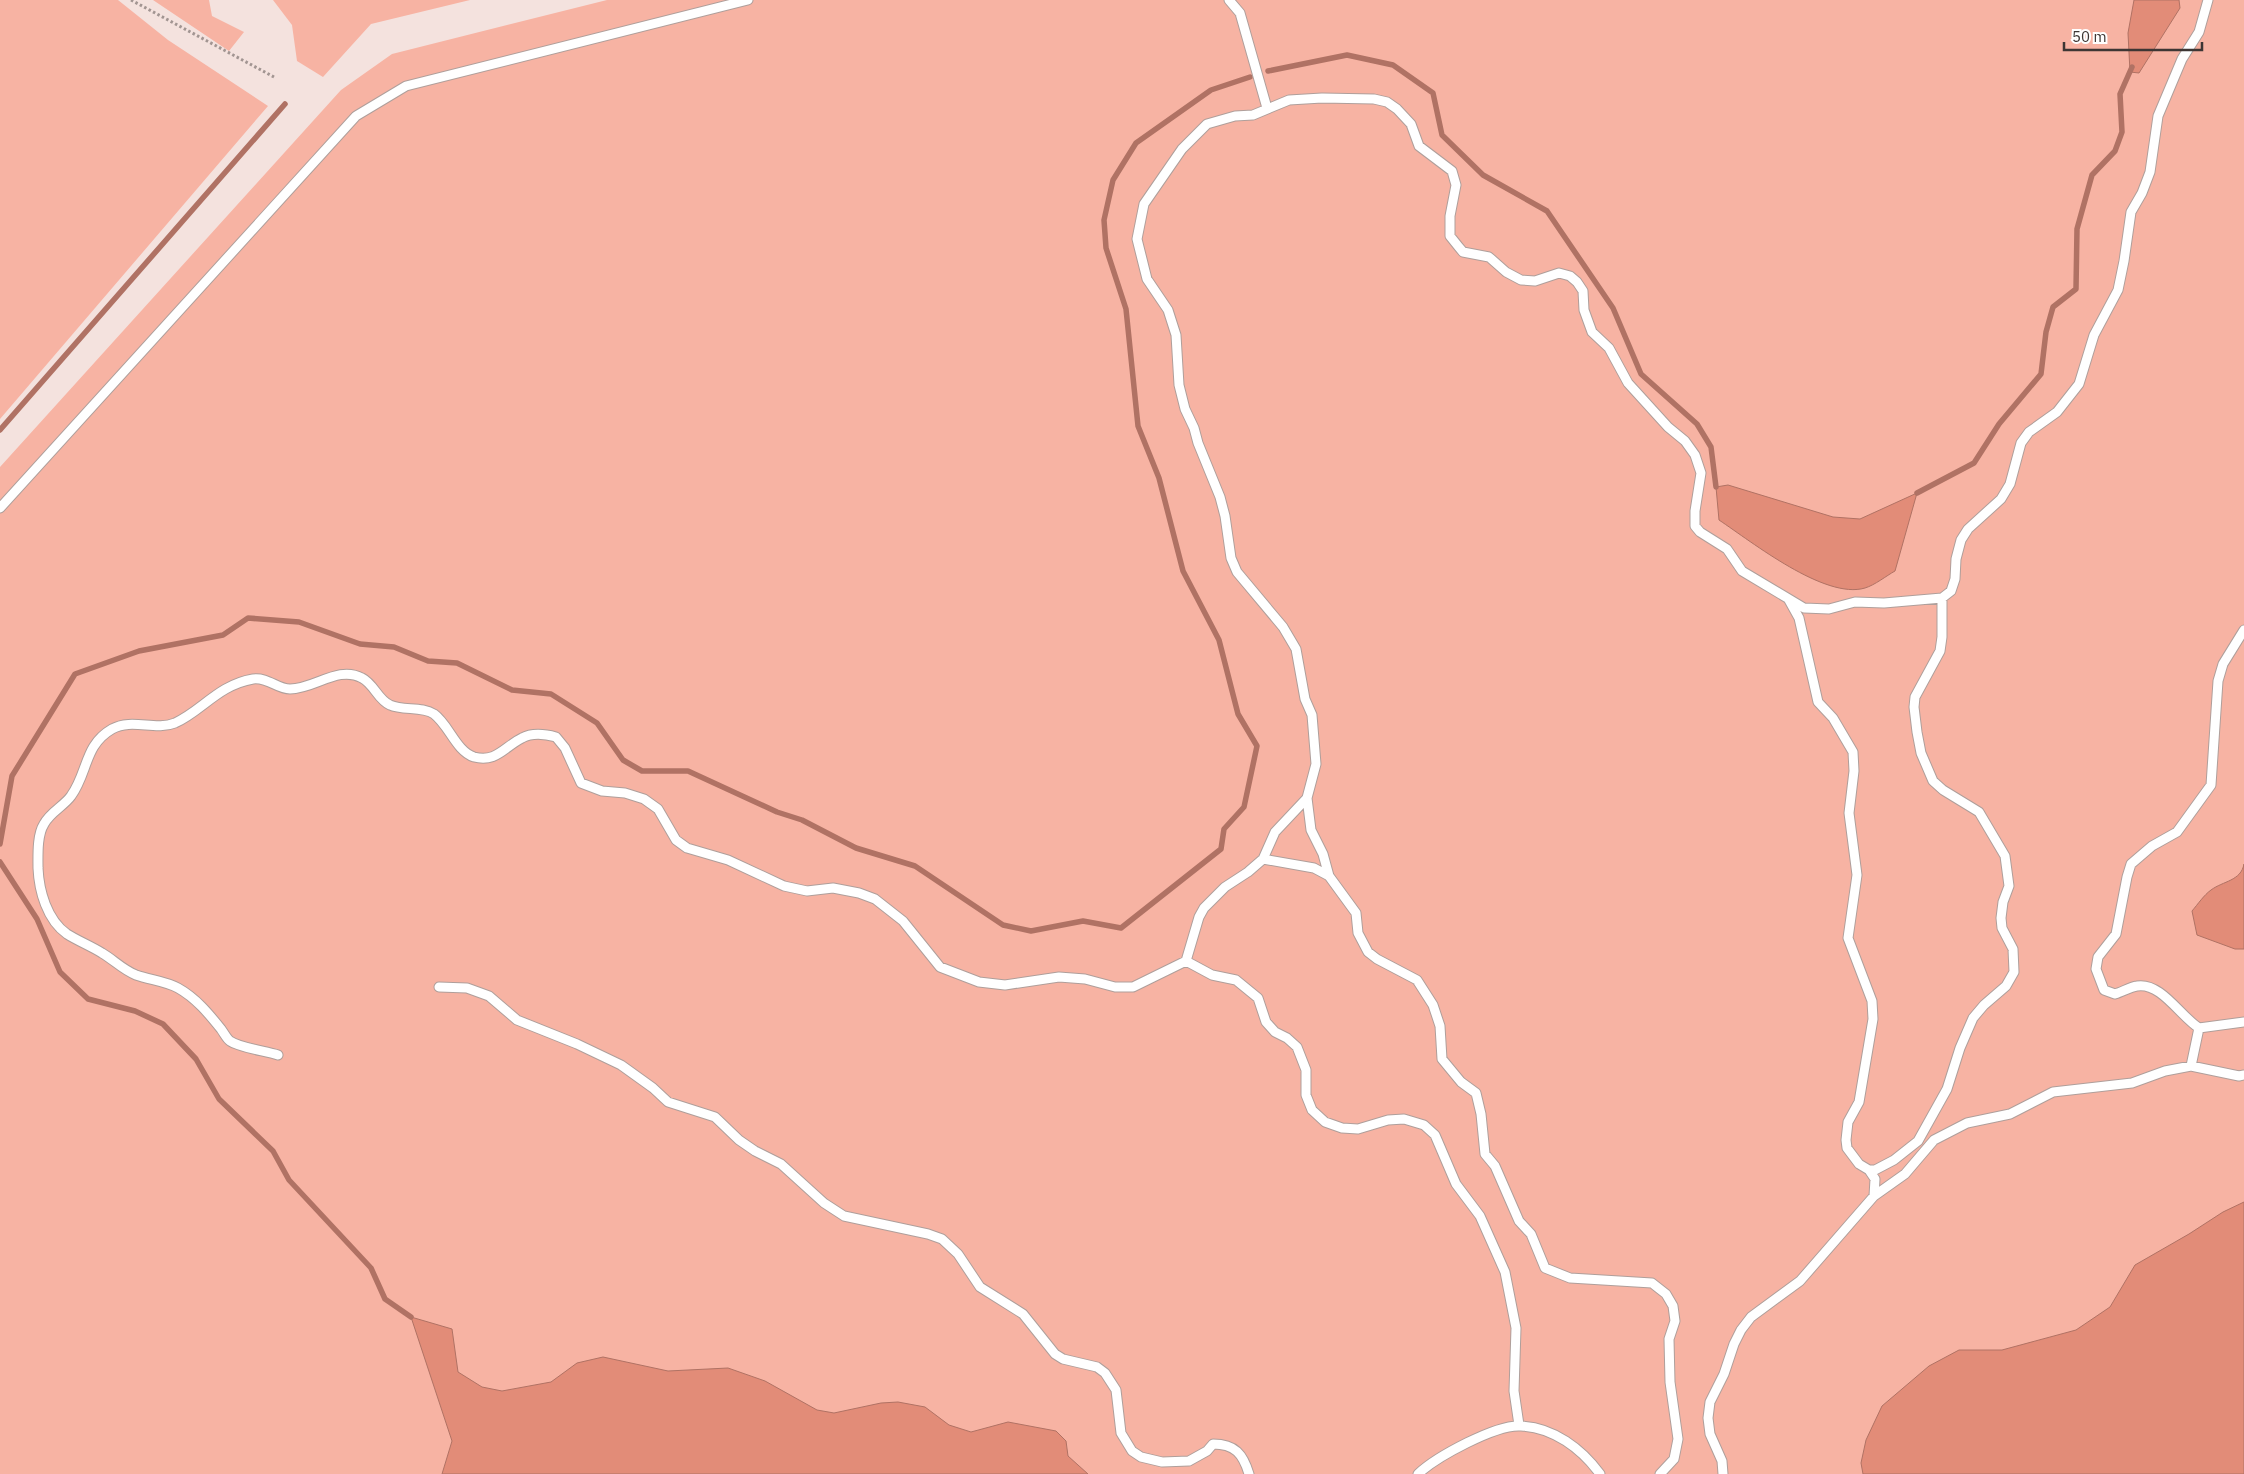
<svg xmlns="http://www.w3.org/2000/svg" width="2244" height="1474" font-family="'IBM Plex Sans',sans-serif">
<style>
.green{fill:#f7b3a3}
.water{fill:#e28c78;stroke:#b07264}
.lines{fill:none;stroke-linecap:round;stroke-linejoin:round}
.stream{stroke:#b07264;stroke-width:5.5}
.lane-casing{stroke:#af9f9b;stroke-width:11}
.path{stroke:#a29592;stroke-width:3;stroke-dasharray:2.5 2.5;stroke-linecap:butt}
.lane{stroke:#fff;stroke-width:9}
</style>
<rect width="100%" height="100%" fill="#f4e2de"/>
<path class="green" d="M0,0H118L168,40L268,106L0,419Z
M153,0H209L212,16L244,32L229,51Z
M273,0H470L371,24L323,77L297,61L292,25Z
M607,0H2244V1474H0V467L341,90L392,54Z"/>
<path class="water" d="M2134,0H2179L2180,8L2139,73L2130,72L2128,33Z
M1728,485L1833,517L1860,519L1917,493L1895,571C1886,576 1875,585 1865,588C1825,600 1752,542 1719,520L1716,487Z
M2244,864V949H2235L2197,935L2192,911C2198,904 2204,895 2211,890C2223,881 2241,881 2244,864Z
M2244,1202V1474H1863L1861,1463L1866,1440L1882,1406L1929,1366L1959,1350H2002L2076,1330L2110,1307L2135,1265L2189,1234L2223,1212Z
M411,1317L452,1329L458,1372L482,1387L502,1391L551,1382L577,1363L603,1357L668,1371L728,1368L765,1381L817,1410L834,1413L881,1403L898,1402L925,1407L949,1425L971,1432L1008,1422L1056,1431L1066,1441L1068,1456L1088,1474H442L452,1441Z"/>
<g class="lines">
<path class="stream" d="M1268,71L1347,55L1393,65L1433,93L1442,135L1483,175L1547,211L1613,308L1641,374L1697,424L1711,447L1716,487
M0,430L285,104
M1917,493L1974,463L1999,424L2041,374L2046,332L2053,307L2076,289L2077,229L2092,175L2115,151L2122,132L2120,94L2132,67
M0,844L12,776L75,674L139,651L223,635L248,618L299,622L360,644L394,647L428,661L457,663L512,690L551,694L597,723L623,760L642,771H688L777,812L802,820L856,848L915,866L1003,925L1031,931L1083,921L1121,928L1221,849L1224,829L1244,807L1257,746L1238,714L1219,640L1183,571L1159,478L1138,426L1126,309L1106,248L1104,220L1113,180L1136,143L1211,90L1250,77
M0,862L37,919L60,972L88,999L135,1011L163,1024L196,1059L219,1099L273,1151L289,1180L371,1268L385,1299L411,1317"/>
<g class="lane-casing">
<path id="lane" d="M1229,0L1240,13L1267,108
M0,508L356,116L406,86L748,0
M1789,600L1799,618L1818,702L1833,718L1853,752L1854,771L1849,813L1857,875L1848,938L1872,1001L1873,1019L1859,1102L1848,1122L1846,1140L1847,1148L1859,1164L1869,1170H1875L1894,1160L1918,1141L1947,1089L1960,1048L1973,1018L1984,1005L2006,986L2014,972L2013,949L2002,928L2001,918L2003,902L2009,886L2005,856L1979,812L1943,790L1933,781L1921,753L1917,732L1914,707L1915,697L1940,651L1942,637V598L1951,591L1955,579L1956,559L1961,540L1968,529L2001,499L2010,484L2021,443L2029,432L2057,412L2079,384L2094,335L2118,290L2124,261L2131,212L2142,193L2150,172L2158,116L2182,59L2199,32L2208,0
M2244,630L2223,664L2218,681L2211,785L2177,832L2152,846L2131,864L2127,877L2116,934L2098,957L2096,969L2104,990L2115,994C2122,992 2130,987 2137,986C2161,982 2180,1016 2199,1028L2244,1022
M1307,798L1311,830L1323,854L1329,876L1356,913L1358,933L1368,952L1377,959L1417,980L1433,1005L1440,1026L1442,1059L1461,1082L1476,1093L1481,1114L1485,1154L1495,1166L1519,1221L1531,1234L1545,1268L1570,1278L1652,1283L1666,1294L1673,1306L1675,1321L1669,1339L1670,1382L1678,1439L1674,1459L1660,1474
M1263,859L1314,868L1329,876
M1186,961L1212,975L1236,980L1258,998L1266,1022L1275,1032L1287,1038L1297,1047L1306,1070V1095L1312,1110L1325,1122L1342,1128L1358,1129L1388,1120L1404,1119L1424,1125L1435,1135L1456,1184L1480,1216L1505,1272L1516,1328L1514,1391L1519,1425
M439,987L467,988L489,996L517,1020L577,1044L621,1065L653,1088L668,1102L715,1117L739,1140L755,1151L781,1164L824,1203L844,1216L928,1234L942,1239L958,1254L980,1287L1023,1314L1055,1354L1063,1359L1097,1367L1105,1373L1116,1390L1121,1433L1132,1451L1141,1457L1162,1462L1189,1461L1207,1451L1213,1444C1235,1444 1243,1454 1249,1474
M278,1055C266,1051 240,1048 230,1041C227,1039 224,1033 221,1029C209,1014 196,998 178,988C165,981 150,980 136,975C123,970 114,960 102,953C91,946 78,941 67,934C47,920 39,891 38,868C38,855 37,835 44,824C50,812 64,806 71,796C88,773 84,745 112,729C132,718 155,731 175,723C202,711 218,685 253,679C268,677 277,689 290,689C315,689 338,665 362,678C374,684 378,700 390,705C403,711 422,706 434,714C449,725 456,751 474,757C496,763 504,747 522,738C533,732 545,734 556,737L565,748L581,783L602,791L625,793L644,799L658,809L676,840L687,848L728,860L784,886L807,891L833,888L859,893L875,899L903,921L940,967L979,982L1005,985L1059,977L1085,979L1115,987H1133L1186,961L1199,917L1204,908L1225,887L1248,872L1263,859L1275,832L1307,798L1316,764L1312,715L1305,699L1296,649L1283,627L1237,572L1231,558L1225,516L1220,497L1198,443L1194,428L1185,409L1179,385L1176,335L1168,310L1147,279L1137,239L1144,204L1182,149L1207,124L1235,116L1253,115L1289,100L1322,98L1374,99L1387,102L1397,109L1411,124L1419,146L1452,171L1456,185L1450,216V236L1458,246L1463,252L1489,257L1506,272L1521,280L1535,281L1559,273L1570,276L1577,282L1583,291L1584,310L1592,332L1609,348L1628,383L1668,427L1685,441L1695,455L1701,473L1695,511V526L1700,532L1727,549L1742,571L1804,608L1829,609L1855,602L1884,603L1942,598
M2191,1066L2199,1028
M1869,1170L1875,1179L1874,1196
M1418,1474C1436,1457 1496,1424 1521,1426C1553,1427 1582,1449 1600,1474
M1723,1474L1722,1461L1710,1434L1708,1418L1710,1402L1724,1374L1734,1344L1741,1330L1751,1317L1800,1281L1874,1196L1905,1174L1934,1140L1967,1123L2010,1114L2053,1092L2132,1083L2165,1071L2191,1066L2239,1076L2244,1075"/>
</g>
<path class="path" d="M131,0L274,77"/>
<use href="#lane" class="lane"/>
</g>
<path d="M2064 42v8h138v-8" fill="none" stroke="#3d3634" stroke-width="2.5"/>
<text x="2072" y="42" font-size="15" fill="#3d3634" stroke="#ffffff" stroke-width="4" paint-order="stroke">50 m</text>
</svg>
